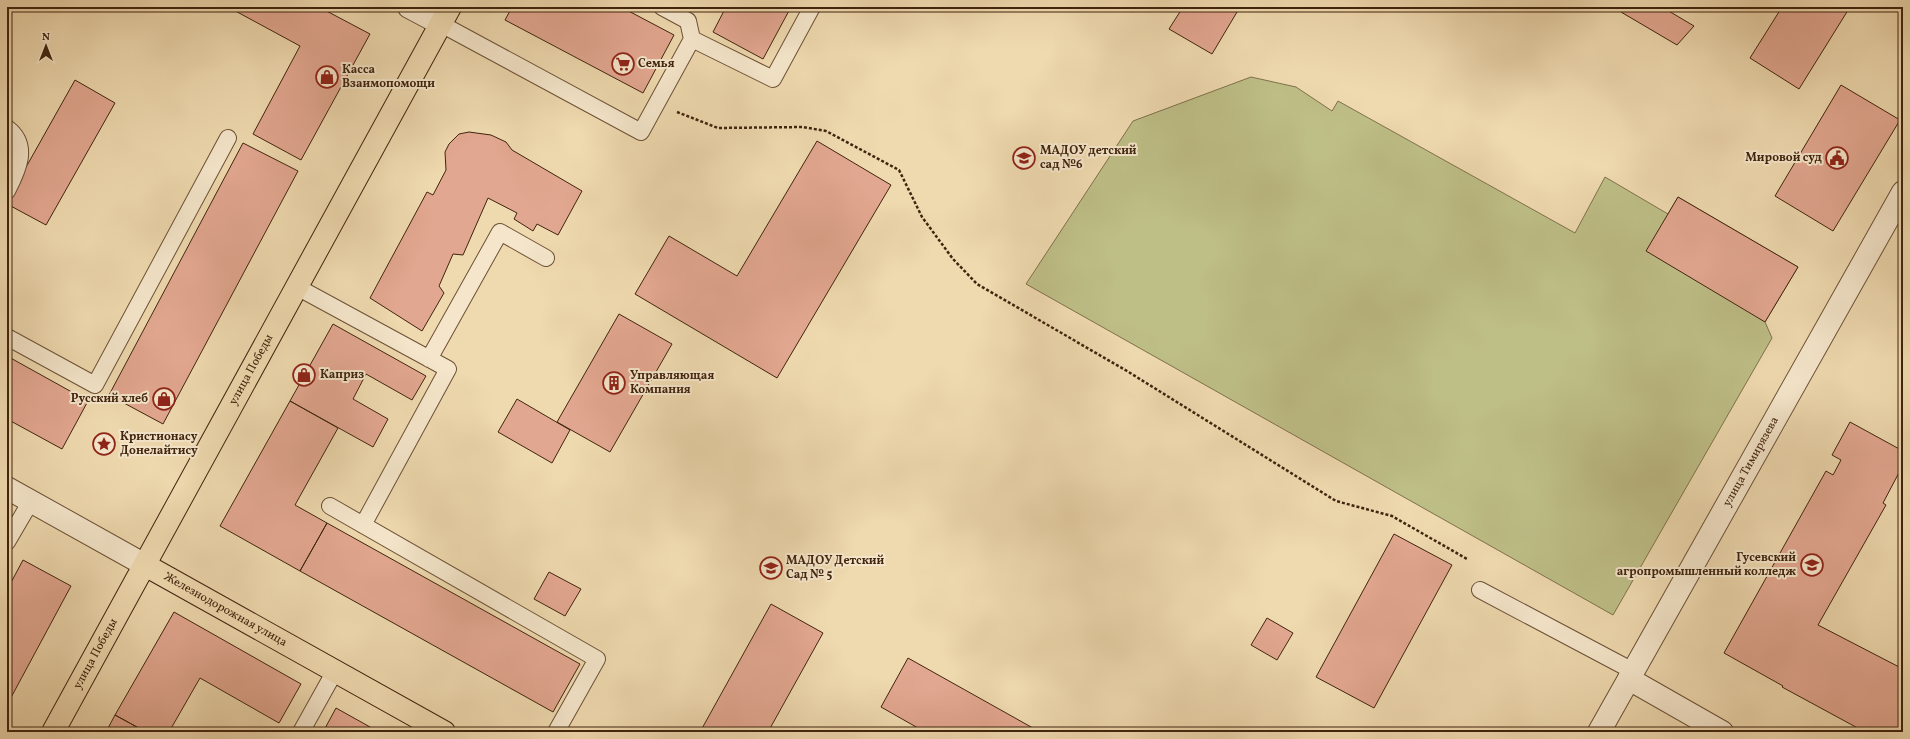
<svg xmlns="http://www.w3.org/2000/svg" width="1910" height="739" font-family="Vollkorn,serif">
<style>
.green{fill:#bebe87;stroke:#7f714a}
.building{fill:#e2a790;stroke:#40240e}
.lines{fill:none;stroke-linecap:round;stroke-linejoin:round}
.lane-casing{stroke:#6c5136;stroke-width:18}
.street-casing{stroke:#6c5136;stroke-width:24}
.primary-casing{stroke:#40240e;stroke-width:24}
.path{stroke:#40240e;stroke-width:2.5;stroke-dasharray:3 2;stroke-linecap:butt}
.lane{stroke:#f5e6cb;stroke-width:16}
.street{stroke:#f5e6cb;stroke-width:22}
.primary{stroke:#efd9af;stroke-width:22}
.labels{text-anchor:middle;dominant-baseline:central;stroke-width:4;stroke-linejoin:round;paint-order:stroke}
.poi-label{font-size:12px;font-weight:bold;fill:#40240e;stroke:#f5e6cb;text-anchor:start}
.street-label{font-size:12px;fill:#40240e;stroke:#f5e6cb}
</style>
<rect width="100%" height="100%" fill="#efd9af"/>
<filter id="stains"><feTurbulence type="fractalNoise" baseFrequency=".005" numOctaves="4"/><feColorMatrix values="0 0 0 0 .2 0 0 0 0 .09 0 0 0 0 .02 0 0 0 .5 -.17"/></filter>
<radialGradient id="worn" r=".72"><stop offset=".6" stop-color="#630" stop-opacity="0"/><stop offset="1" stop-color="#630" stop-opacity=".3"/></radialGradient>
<path class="green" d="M1251,77L1296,87L1332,111L1338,101L1575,233L1605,177L1668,214L1678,197L1798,267L1765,322L1772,338L1613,615L1026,284L1133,121Z"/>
<path class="building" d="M228,7H319L370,34L301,160L253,134L300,46Z
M512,7H621L674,35L643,93L505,20Z
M726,7H791L763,59L713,32Z
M1125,7H1136L1133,12Z
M1183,7H1229L1237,12L1212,54L1169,29Z
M1625,7H1662L1694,26L1677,45L1621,12Z
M1782,7H1850L1799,89L1750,58Z
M75,80L115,103L46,225L7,204V201Z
M1841,85L1900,120L1833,231L1775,196Z
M469,132L491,135L506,142L512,150L582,191L558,235L537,224L533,231L514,219L517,213L488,198L463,255L453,254L439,286L444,293L422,331L370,298L427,192L433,195L446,170L445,152L449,144L459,134Z
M817,141L891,185L777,378L635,294L669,236L737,276Z
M243,143L298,171L163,424L109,395Z
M1678,197L1798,267L1765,322L1646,251Z
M619,314L672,344L610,452L557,422Z
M333,324L426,376L412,400L366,374L353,399L388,419L373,447L290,401Z
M7,356L88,401L62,449L7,419Z
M517,399L570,430L552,463L498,432Z
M290,401L338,428L295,505L327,523L300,571L220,526Z
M1850,422L1903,451V465L1883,503L1886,505L1818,625L1903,669V732H1865L1782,687L1783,686L1724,653L1826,471L1833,475L1841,460L1832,455Z
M327,523L580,664L553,712L300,571Z
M1394,534L1452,565L1374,708L1316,677Z
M23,560L71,586L7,705V590Z
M549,572L581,589L565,616L534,599Z
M771,604L823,633L768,732H700Z
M174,612L301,684L279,723L200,678L169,732H146L115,715Z
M1267,618L1293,633L1277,660L1251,645Z
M908,658L1040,732H925L881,707Z
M336,708L379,732H323Z
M115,715L146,732H106Z"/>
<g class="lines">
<g class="lane-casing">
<path id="lane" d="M662,7L688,21L692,39
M441,24L641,132L692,39L773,79L812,7
M7,128C30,145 18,170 7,191
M297,287L448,369L363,525
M7,337L95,385L228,138
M429,359L500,232L546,258
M330,506L597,659L556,732
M7,542L31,501
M1480,590L1633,671
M301,732L335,671"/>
</g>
<g class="street-casing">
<g id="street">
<path d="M409,7L441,24"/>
<path d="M7,488L145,565"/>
<path d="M1629,679L1722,732"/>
<path id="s1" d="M1599,732L1903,192"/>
</g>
</g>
<g class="primary-casing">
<g id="primary">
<path id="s2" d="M145,565L444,732"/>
<path id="s3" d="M53,732L450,7"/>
</g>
</g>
<path class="path" d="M677,112L718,128L803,127L826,131L899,170L922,217L953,259L977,284L1127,371L1336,501L1392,516L1467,559"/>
<use href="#lane" class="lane"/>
<use href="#street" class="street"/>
<use href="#primary" class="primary"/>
</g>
<defs>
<g id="supermarket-ring" transform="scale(1.15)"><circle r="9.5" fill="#f5e6cb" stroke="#8f2418" stroke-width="1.5"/><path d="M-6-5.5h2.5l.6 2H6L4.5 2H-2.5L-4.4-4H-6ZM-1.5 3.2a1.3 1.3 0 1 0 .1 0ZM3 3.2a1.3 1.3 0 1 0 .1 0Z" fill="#8f2418"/></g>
<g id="shop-ring" transform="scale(1.15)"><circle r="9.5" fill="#f5e6cb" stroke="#8f2418" stroke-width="1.5"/><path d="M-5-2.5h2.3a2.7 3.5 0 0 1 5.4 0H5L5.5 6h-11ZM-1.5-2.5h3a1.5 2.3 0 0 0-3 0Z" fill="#8f2418"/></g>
<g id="school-ring" transform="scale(1.15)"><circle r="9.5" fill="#f5e6cb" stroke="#8f2418" stroke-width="1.5"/><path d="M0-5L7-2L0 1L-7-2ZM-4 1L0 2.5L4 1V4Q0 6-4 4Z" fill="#8f2418"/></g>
<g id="civic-ring" transform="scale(1.15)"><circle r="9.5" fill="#f5e6cb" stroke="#8f2418" stroke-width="1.5"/><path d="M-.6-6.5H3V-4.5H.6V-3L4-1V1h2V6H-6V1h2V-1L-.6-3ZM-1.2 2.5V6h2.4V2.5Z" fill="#8f2418"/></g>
<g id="building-ring" transform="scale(1.15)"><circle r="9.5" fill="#f5e6cb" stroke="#8f2418" stroke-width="1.5"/><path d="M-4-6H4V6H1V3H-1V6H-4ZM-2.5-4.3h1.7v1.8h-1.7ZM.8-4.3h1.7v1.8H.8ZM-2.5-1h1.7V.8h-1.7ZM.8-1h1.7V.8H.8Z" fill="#8f2418"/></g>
<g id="sight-ring" transform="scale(1.15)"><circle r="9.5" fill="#f5e6cb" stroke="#8f2418" stroke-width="1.5"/><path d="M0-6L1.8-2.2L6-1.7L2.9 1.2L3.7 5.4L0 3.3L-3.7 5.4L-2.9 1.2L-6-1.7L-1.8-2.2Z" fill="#8f2418"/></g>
<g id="university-ring" transform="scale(1.15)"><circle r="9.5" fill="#f5e6cb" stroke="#8f2418" stroke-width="1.5"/><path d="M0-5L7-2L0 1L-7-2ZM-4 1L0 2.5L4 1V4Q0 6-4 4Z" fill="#8f2418"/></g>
</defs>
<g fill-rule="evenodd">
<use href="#supermarket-ring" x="623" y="64"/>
<use href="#shop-ring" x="327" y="77"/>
<use href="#school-ring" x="1024" y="158"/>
<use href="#civic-ring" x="1837" y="158"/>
<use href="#shop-ring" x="304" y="375"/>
<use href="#building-ring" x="614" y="383"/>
<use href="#shop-ring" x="164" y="399"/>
<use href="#sight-ring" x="104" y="444"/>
<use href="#university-ring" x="1812" y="565"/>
<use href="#school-ring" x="771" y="568"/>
</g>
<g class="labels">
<g class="poi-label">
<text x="638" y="64">Семья</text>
<text x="342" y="70">Касса<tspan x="342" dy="14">Взаимопомощи</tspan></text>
<text x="1040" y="151">МАДОУ детский<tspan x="1040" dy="14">сад №6</tspan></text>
<text x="1822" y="158" text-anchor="end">Мировой суд</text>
<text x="320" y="375">Каприз</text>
<text x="630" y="376">Управляющая<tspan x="630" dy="14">Компания</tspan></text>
<text x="148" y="399" text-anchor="end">Русский хлеб</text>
<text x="120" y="437">Кристионасу<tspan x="120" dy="14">Донелайтису</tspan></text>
<text x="1796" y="558" text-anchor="end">Гусевский<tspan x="1796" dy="14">агропромышленный колледж</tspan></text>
<text x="786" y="561">МАДОУ Детский<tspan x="786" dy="14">Сад № 5</tspan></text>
</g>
<g class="street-label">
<text stroke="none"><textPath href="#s3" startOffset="413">улица Победы</textPath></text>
<text stroke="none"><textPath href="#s1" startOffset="310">улица Тимирязева</textPath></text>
<text stroke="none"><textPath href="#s2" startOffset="92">Железнодорожная улица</textPath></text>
<text stroke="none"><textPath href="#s3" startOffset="89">улица Победы</textPath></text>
</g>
</g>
<rect width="1910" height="739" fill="none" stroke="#efd9af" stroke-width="24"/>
<rect x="8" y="8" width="1894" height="723" fill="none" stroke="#40240e" stroke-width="2"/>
<rect x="12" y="12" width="1886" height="715" fill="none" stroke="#40240e"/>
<g transform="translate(46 46)" stroke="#f5e6cb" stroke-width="3" paint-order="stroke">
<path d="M0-3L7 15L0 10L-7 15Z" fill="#40240e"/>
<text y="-6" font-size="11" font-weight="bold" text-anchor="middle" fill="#40240e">N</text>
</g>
<rect width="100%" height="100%" filter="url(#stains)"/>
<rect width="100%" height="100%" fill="url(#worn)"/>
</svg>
